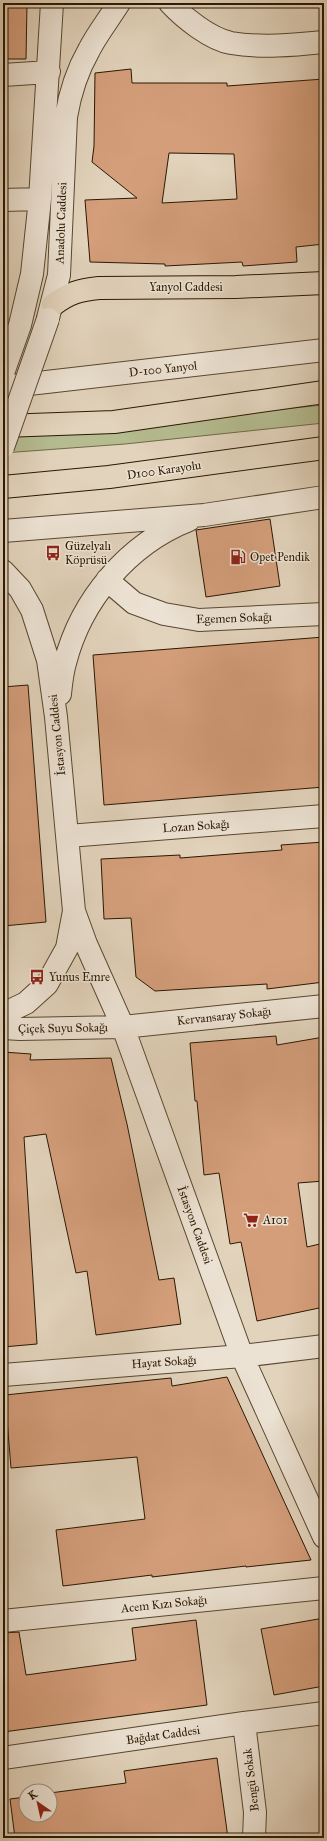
<svg xmlns="http://www.w3.org/2000/svg" width="327" height="1841" font-family="'IM FELL Great Primer',serif">
<style>
.green{fill:#b4bc90;stroke:#6f6a48}
.building{fill:#d49e7b;stroke:#2a1801;fill-rule:evenodd}
.lines{fill:none;stroke-linecap:round;stroke-linejoin:round}
.minor-casing{stroke:#584730;stroke-width:24}
.major-casing{stroke:#2a1801;stroke-width:24}
.highway-casing{stroke:#2a1801;stroke-width:24}
.minor{stroke:#ece2d3;stroke-width:22}
.major{stroke:#e2d3bc;stroke-width:22}
.highway{stroke:#e2d3bc;stroke-width:22}
.minor-bridge-casing{stroke:#584730;stroke-width:24;stroke-linecap:butt}
.minor-bridge{stroke:#ece2d3;stroke-width:22}
.labels{text-anchor:middle;dominant-baseline:central;stroke-width:3;stroke-linejoin:round;paint-order:stroke}
.street-label{font-size:12px;fill:#2a1801;stroke:#ece2d3}
.poi-label{font-size:12px;fill:#2a1801;stroke:#ece2d3;text-anchor:start}
</style>
<rect width="100%" height="100%" fill="#e2d3bc"/>
<filter id="stains"><feTurbulence type="fractalNoise" baseFrequency=".005" numOctaves="4"/><feColorMatrix values="0 0 0 0 .2 0 0 0 0 .09 0 0 0 0 .02 0 0 0 .5 -.17"/></filter>
<radialGradient id="worn" r=".72"><stop offset=".6" stop-color="#630" stop-opacity="0"/><stop offset="1" stop-color="#630" stop-opacity=".3"/></radialGradient>
<path class="green" d="M324,405V423L125,444L3,453V433L135,423Z"/>
<path class="building" d="M3,3H27L26,59H3Z
M131,69L132,83H227V86L324,79V244L296,247L297,262L243,266L242,262L165,266V264L90,262L85,200L137,198L92,162L94,146L95,73ZM169,153L234,154L237,199L162,203Z
M270,519L280,586L206,597L196,530Z
M324,637V787L104,805L93,655Z
M28,685L46,922L3,926V687Z
M324,842V982L267,989V984L155,991L136,977L131,918L104,919L101,859L180,855V858L282,850L281,845Z
M276,1036L277,1045L324,1037V1181L298,1183L307,1247L324,1243V1307L257,1321L241,1242L230,1244L219,1173L204,1175L197,1101H195L190,1043Z
M3,1052L31,1054L30,1060L111,1058L127,1124L159,1280L174,1278L181,1324L96,1335L87,1271L76,1273L46,1134L24,1137L37,1344L3,1347Z
M227,1377L311,1560L246,1567V1566L152,1577V1575L63,1586L56,1530L145,1519L137,1457L11,1468L5,1395L171,1378L172,1386Z
M324,1618V1686L274,1695L261,1629Z
M196,1620L207,1705L3,1732V1633L19,1632L26,1675L136,1660L132,1628Z
M217,1758L228,1838H15L10,1799L26,1797V1815H50V1793L126,1783L124,1771Z"/>
<g class="lines">
<g class="minor-casing">
<path id="minor" d="M170,3C184,18 210,39 231,43C261,48 294,45 324,42
M3,75L49,72
M3,200L40,199
M48,318L59,275L66,117C70,93 77,71 89,50C97,34 109,19 119,3
M3,373L20,325L32,274L40,199L52,3
M3,387L324,350
M3,531L204,515L324,497
M3,571L20,589L32,610L48,660L56,717L74,911L67,948L47,984L26,1003L3,1014
M107,580L134,603L164,614L199,620L324,614
M60,694C61,684 62,673 65,663C81,600 128,544 189,520
M68,836L324,816
M74,911L86,944L123,1027L242,1356L324,1537
M3,1028L20,1029L123,1027L324,1006
M3,1375L242,1356L324,1346
M3,1621L324,1588
M244,1723L255,1812L254,1838
M3,1758L244,1723L324,1713"/>
</g>
<g class="major-casing">
<path id="major" d="M53,305C69,293 79,290 99,288L236,287L324,283"/>
</g>
<g class="highway-casing">
<path id="highway" d="M3,426L114,422L324,392
M3,487L109,477L324,448"/>
</g>
<use href="#minor" class="minor"/>
<use href="#major" class="major"/>
<use href="#highway" class="highway"/>
<g class="minor-bridge-casing">
<path id="minor-bridge" d="M3,447L48,319"/>
</g>
<use href="#minor-bridge" class="minor-bridge"/>
</g>
<defs>
<g id="bus-bare" transform="scale(1.2)"><path d="M-5-6H5V4H4V6H2V4H-2V6H-4V4H-5ZM-3.5-4V0h7V-4ZM-3.5 1.2v1.5H-2V1.2ZM2 1.2v1.5H3.5V1.2Z" fill="#8f2418" stroke="#ece2d3" stroke-width="2.5" paint-order="stroke"/></g>
<g id="fuel-bare" transform="scale(1.2)"><path d="M-5.5-6h7V0h2V4h1.3V-2.5L3-4.5l.8-.8L6-3V5H2.5V1h-1V6h-7ZM-4.2-4.7v3.2H.2V-4.7Z" fill="#8f2418" stroke="#ece2d3" stroke-width="2.5" paint-order="stroke"/></g>
<g id="supermarket-bare" transform="scale(1.2)"><path d="M-6-5.5h2.5l.6 2H6L4.5 2H-2.5L-4.4-4H-6ZM-1.5 3.2a1.3 1.3 0 1 0 .1 0ZM3 3.2a1.3 1.3 0 1 0 .1 0Z" fill="#8f2418" stroke="#ece2d3" stroke-width="2.5" paint-order="stroke"/></g>
</defs>
<g fill-rule="evenodd">
<use href="#bus-bare" x="53" y="553"/>
<use href="#fuel-bare" x="238" y="557"/>
<use href="#bus-bare" x="37" y="977"/>
<use href="#supermarket-bare" x="251" y="1220"/>
</g>
<g class="labels">
<g class="street-label">
<text transform="translate(61 223) rotate(-88)">Anadolu Caddesi</text>
<text x="186" y="287">Yanyol Caddesi</text>
<text transform="translate(163 369) rotate(-6)">D-100 Yanyol</text>
<text transform="translate(164 470) rotate(-8)">D100 Karayolu</text>
<text transform="translate(234 618) rotate(-2)">Egemen Sokağı</text>
<text transform="translate(57 735) rotate(-96)">İstasyon Caddesi</text>
<text transform="translate(196 826) rotate(-4)">Lozan Sokağı</text>
<text transform="translate(224 1016) rotate(-6)">Kervansaray Sokağı</text>
<text transform="translate(63 1028) rotate(-1)">Çiçek Suyu Sokağı</text>
<text transform="translate(195 1225) rotate(70)">İstasyon Caddesi</text>
<text transform="translate(164 1362) rotate(-4)">Hayat Sokağı</text>
<text transform="translate(164 1604) rotate(-6)">Acem Kızı Sokağı</text>
<text transform="translate(163 1735) rotate(-8)">Bağdat Caddesi</text>
<text transform="translate(251 1780) rotate(-97)">Bengü Sokak</text>
</g>
<g class="poi-label">
<text x="65" y="546">Güzelyalı<tspan x="65" dy="14">Köprüsü</tspan></text>
<text x="250" y="557">Opet Pendik</text>
<text x="49" y="977">Yunus Emre</text>
<text x="263" y="1220">A101</text>
</g>
</g>
<rect width="327" height="1841" fill="none" stroke="#e2d3bc" stroke-width="16"/>
<rect x="4" y="4" width="319" height="1833" fill="none" stroke="#2a1801" stroke-width="2"/>
<rect x="8" y="8" width="311" height="1825" fill="none" stroke="#2a1801"/>
<g transform="translate(38 1803) rotate(326)"><circle r="19" fill="#ece2d3" stroke="#9e917f"/>
<path d="M0-3L7 15L0 10L-7 15Z" fill="#8f2418"/>
<text y="-6" font-size="11" font-weight="bold" text-anchor="middle" fill="#2a1801">K</text>
</g>
<rect width="100%" height="100%" filter="url(#stains)"/>
<rect width="100%" height="100%" fill="url(#worn)"/>
</svg>
